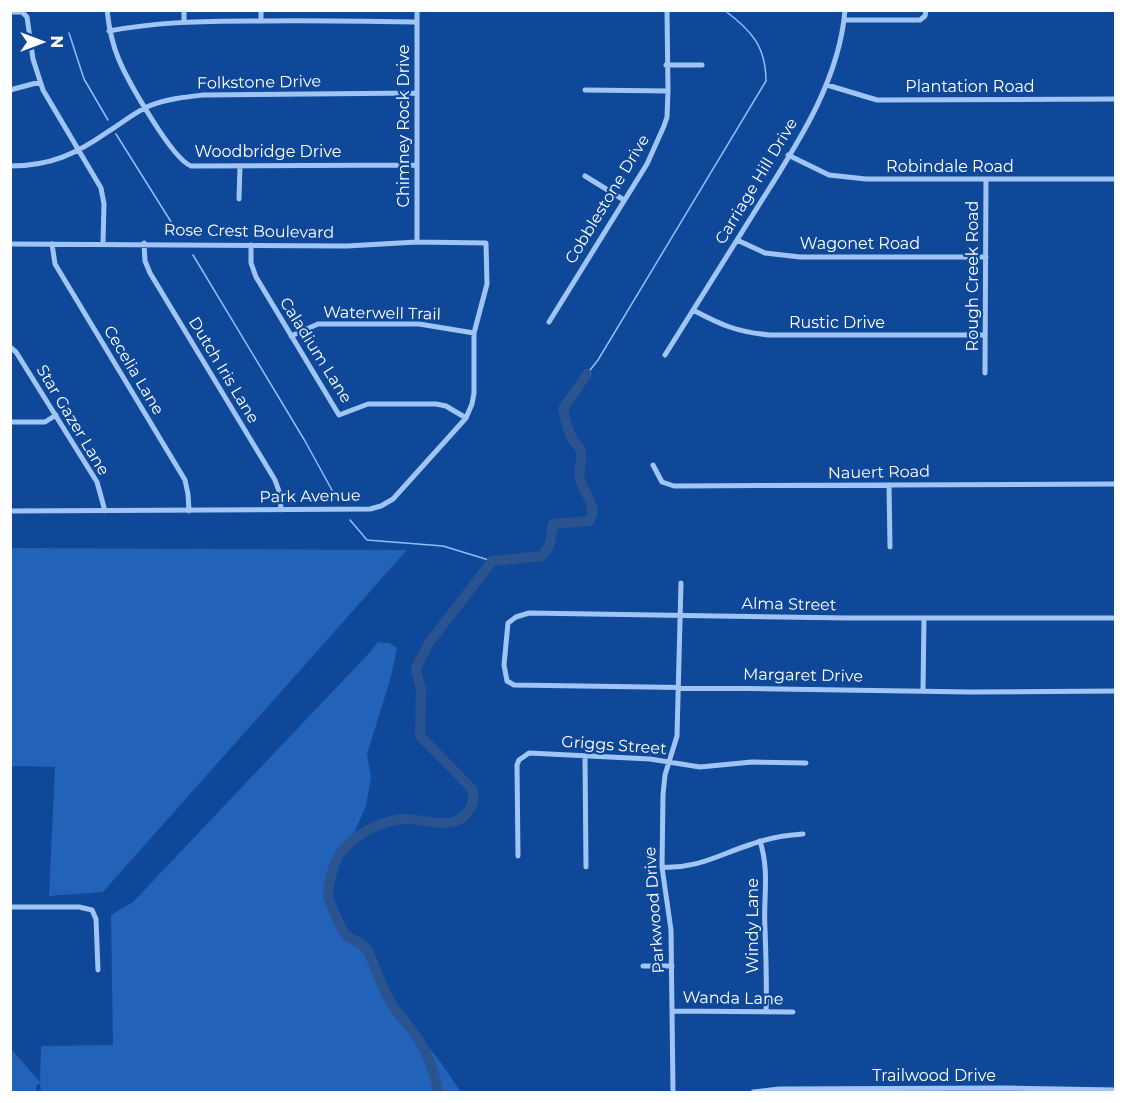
<svg xmlns="http://www.w3.org/2000/svg" width="1126" height="1103" font-family="Montserrat,sans-serif">
<style>
.green{fill:#2262b8}
.lines{fill:none;stroke-linecap:round;stroke-linejoin:round}
.stream{stroke:#91bff8;stroke-width:1.5}
.river{stroke:#2a538f;stroke-width:10}
.street{stroke:#a0c5f5;stroke-width:5}
.labels{text-anchor:middle;dominant-baseline:central;stroke-width:4.5;stroke-linejoin:round;paint-order:stroke}
.street-label{font-size:16px;fill:#fff;stroke:#0f4898}
</style>
<rect width="100%" height="100%" fill="#0f4898"/>
<path class="green" d="M11,548L407,550L103,892L49,896L55,767L11,766Z
M378,642L389,643L397,648L391,677L367,754L371,777L366,806L353,836L337,853L330,880L333,918L339,930L364,943L382,990L439,1060L461,1092H41L40,1083L36,1086V1092H11V1049L40,1082L41,1046L113,1045L111,915L133,902L371,651Z"/>
<g class="lines">
<path class="stream" d="M69,33L84,79L108,120
M116,134L178,233
M193,255L305,441L338,501
M587,374L598,360L766,81C766,46 751,30 724,10
M350,520L367,540L443,546L492,561"/>
<path class="river" d="M438,1092C435,1074 428,1053 417,1037C409,1025 397,1014 390,1001C380,985 376,967 368,951C363,942 353,941 346,935C342,932 328,899 328,894C328,887 333,869 335,863C346,838 375,823 401,819C422,817 455,834 469,810C474,803 475,797 472,789L420,736L421,689L416,669L419,662L429,643L492,561L541,556C551,549 551,535 553,524L589,521C599,508 584,493 580,479C577,468 585,458 579,447C577,444 574,442 573,440C567,430 565,420 563,409L587,374"/>
<path class="street" d="M107,10C109,28 112,44 119,60C128,81 172,159 191,166L417,165
M184,10V21
M261,10V20
M417,10V242
M10,12H22L27,17L33,59L43,90L101,188L104,204L103,243
M844,20H920L925,16L926,10
M109,31C157,22 203,21 251,21C306,20 361,21 417,22
M666,65H702
M827,85L877,100L1116,99
M10,90L40,82
M585,90L668,91
M788,155L829,175L866,179H1116
M10,166C51,166 76,154 109,131C122,123 135,112 149,106C166,99 185,97 203,95L417,93
M585,176L624,200
M239,199L240,166
M737,240L765,253L800,257H986
M144,243L145,261L150,273L275,480L280,494L281,510
M10,244L347,246L417,242L486,243L487,284L474,333V393L472,404L466,418L393,499L381,506L370,509L10,511
M52,244L55,264L185,480L188,494L189,511
M251,245V263L256,277L339,415L368,404H436L446,406L466,418
M693,310C721,325 737,332 770,335H985
M549,322L647,164L664,126L667,117L668,91L667,10
M291,336L318,324H419L474,333
M10,347L16,352L97,482L105,511
M665,355C694,308 723,262 752,216C791,153 839,86 845,10
M985,373L986,179
M10,422H45L56,415
M653,465L662,482L674,486L1116,484
M889,485L890,547
M1116,618H849L529,613L516,617L508,623L504,665L507,681L514,685L970,692L1116,691
M923,691L924,618
M585,757L586,867
M760,841C770,873 763,897 765,929C766,956 767,984 766,1012
M518,856L517,765L519,760L529,753L650,759L700,767L752,762L806,763
M662,867C698,869 720,854 752,844C769,838 786,835 803,834
M10,907H79L92,910L96,919L98,970
M643,966H672
M672,1011L793,1012
M673,1092L671,930L662,867L663,795L665,775L677,736L681,583
M753,1092L779,1089L1004,1088L1116,1090"/>
</g>
<g class="labels">
<g class="street-label">
<text transform="translate(259 82) rotate(-1)">Folkstone Drive</text>
<text x="970" y="86">Plantation Road</text>
<text transform="translate(403 126) rotate(-90)">Chimney Rock Drive</text>
<text x="268" y="151">Woodbridge Drive</text>
<text x="950" y="166">Robindale Road</text>
<text transform="translate(756 181) rotate(-59)">Carriage Hill Drive</text>
<text transform="translate(607 199) rotate(-59)">Cobblestone Drive</text>
<text transform="translate(249 231) rotate(1)">Rose Crest Boulevard</text>
<text x="860" y="243">Wagonet Road</text>
<text transform="translate(972 276) rotate(-90)">Rough Creek Road</text>
<text transform="translate(382 313) rotate(1)">Waterwell Trail</text>
<text x="837" y="322">Rustic Drive</text>
<text transform="translate(316 350) rotate(58)">Caladium Lane</text>
<text transform="translate(134 370) rotate(59)">Cecelia Lane</text>
<text transform="translate(224 370) rotate(59)">Dutch Iris Lane</text>
<text transform="translate(73 420) rotate(59)">Star Gazer Lane</text>
<text transform="translate(879 472) rotate(-1)">Nauert Road</text>
<text transform="translate(310 496) rotate(-1)">Park Avenue</text>
<text transform="translate(789 604) rotate(1)">Alma Street</text>
<text transform="translate(803 675) rotate(1)">Margaret Drive</text>
<text transform="translate(614 745) rotate(4)">Griggs Street</text>
<text transform="translate(654 910) rotate(-94)">Parkwood Drive</text>
<text transform="translate(752 926) rotate(-90)">Windy Lane</text>
<text transform="translate(733 998) rotate(1)">Wanda Lane</text>
<text x="934" y="1075">Trailwood Drive</text>
</g>
</g>
<rect width="1126" height="1103" fill="none" stroke="#ffffff" stroke-width="24"/>
<g transform="translate(42 42) rotate(90)" stroke="#0f4898" stroke-width="4.5" paint-order="stroke">
<path d="M0-4.5L10 22L0 15L-10 22Z" fill="#ffffff"/>
<text y="-9" font-size="16" font-weight="bold" text-anchor="middle" fill="#ffffff">N</text>
</g>
</svg>
